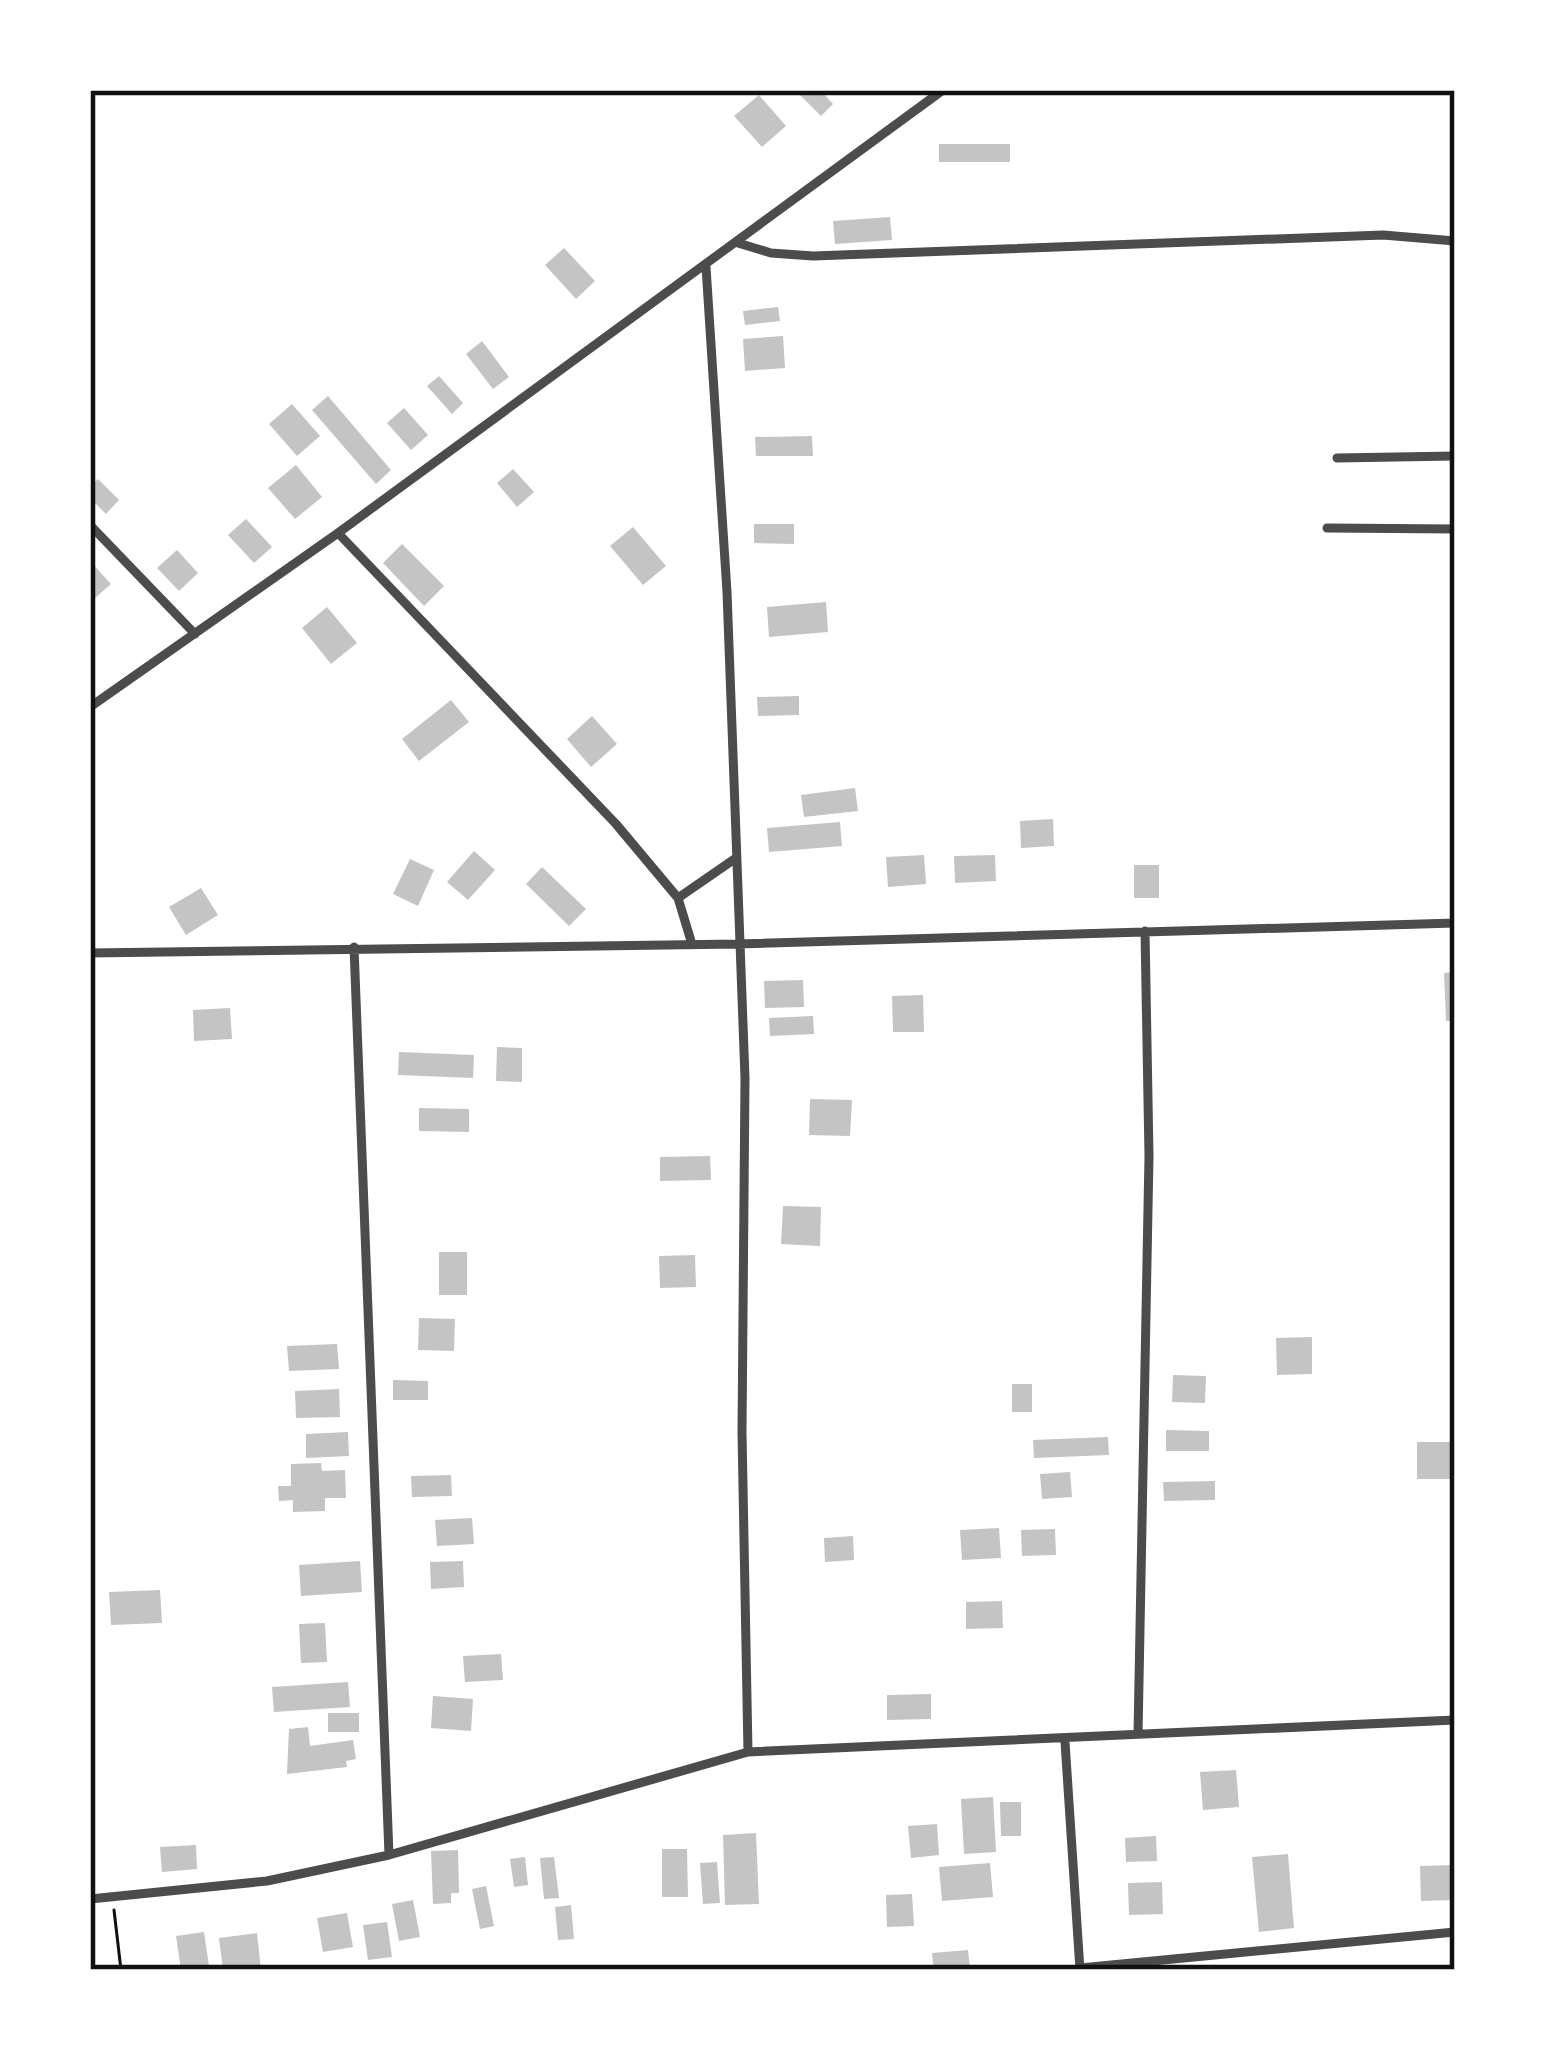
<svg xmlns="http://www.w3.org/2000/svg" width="1545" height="2060" font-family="Commissioner,sans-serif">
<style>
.building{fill:#c4c4c4}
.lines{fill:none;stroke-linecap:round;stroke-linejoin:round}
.path{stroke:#111;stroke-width:3}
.minor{stroke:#4c4c4c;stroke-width:9}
.neatline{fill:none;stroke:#111;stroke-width:4.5}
</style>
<rect width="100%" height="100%" fill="#fff"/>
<path class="building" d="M795,90H820L833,104L821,116Z
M759,95L786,126L762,147L734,116Z
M939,144H1010V162H939Z
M890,217L892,240L835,244L833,221Z
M564,248L595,281L576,299L545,265Z
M778,307L780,321L745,325L743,311Z
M783,336L785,368L745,371L743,339Z
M482,341L509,377L493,389L466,354Z
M439,376L463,403L452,414L427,386Z
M328,396L391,470L376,484L312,410Z
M292,404L320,436L297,456L269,424Z
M404,408L428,435L411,450L387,423Z
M812,436L813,456H756L755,437Z
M296,465L322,497L295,519L268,488Z
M513,469L534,492L517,507L497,483Z
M98,479L119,500L106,514L90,498V487Z
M246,519L272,547L254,563L228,535Z
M754,524H794V544L754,543Z
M633,527L666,566L643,585L610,546Z
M402,544L444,586L424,606L383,563Z
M177,550L198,573L179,591L157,568Z
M90,561L111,584L94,599L90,595Z
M826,602L828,632L769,637L767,607Z
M327,607L357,643L331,664L302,628Z
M799,696V715L758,716L757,697Z
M451,700L469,722L419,761L402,739Z
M592,716L617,744L591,767L567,739Z
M855,788L858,811L804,817L801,795Z
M1053,819L1054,846L1021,848L1020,821Z
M840,822L842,846L769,852L767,828Z
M474,851L495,870L468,900L447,882Z
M924,855L926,884L888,887L886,857Z
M995,855L996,881L955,883L954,856Z
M410,859L434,870L418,906L393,894Z
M1134,865H1159V898H1134Z
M542,867L586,909L569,926L526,884Z
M201,888L218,915L186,935L169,907Z
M1455,972V1021H1446L1444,973Z
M803,980L804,1007L765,1008L764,981Z
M923,995L924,1032H893L892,996Z
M230,1008L232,1039L194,1041L193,1010Z
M813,1016L814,1034L770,1036L769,1018Z
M497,1047L522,1048V1082L496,1081Z
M399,1052L474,1055L473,1078L398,1075Z
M810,1099L852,1100L850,1136L809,1135Z
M419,1108L469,1109V1132L419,1131Z
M710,1156L711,1180L660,1181V1157Z
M783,1206L821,1207L820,1246L781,1244Z
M439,1252H467V1295H439Z
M695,1255L696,1287L660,1288L659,1256Z
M419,1318L455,1319L454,1351L418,1350Z
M1312,1337V1374L1277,1375L1276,1338Z
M337,1344L339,1369L289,1371L287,1346Z
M1173,1375L1206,1376L1205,1403L1172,1402Z
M393,1380L428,1381V1400H393Z
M1012,1384H1032V1412H1012Z
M339,1389L340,1417L296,1418L295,1391Z
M1166,1430L1209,1431V1451H1166Z
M348,1432L349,1456L306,1458V1434Z
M1108,1437L1109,1455L1034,1458L1033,1440Z
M1417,1442H1455V1479H1417Z
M321,1463L322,1471L345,1470L346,1498H325V1511L293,1512V1500L279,1501L278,1486H291V1464Z
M1070,1472L1072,1497L1042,1499L1040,1474Z
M451,1475L452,1496L412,1497L411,1476Z
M1215,1481V1500L1164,1501L1163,1482Z
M472,1518L474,1544L437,1546L435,1520Z
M999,1528L1001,1558L962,1560L960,1530Z
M1055,1529L1056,1555L1022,1556L1021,1530Z
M853,1536L854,1560L825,1562L824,1538Z
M360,1561L362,1592L301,1596L299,1565Z
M463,1561L464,1587L431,1589L430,1562Z
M160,1590L162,1623L111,1625L109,1592Z
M1002,1601L1003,1628L966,1629V1602Z
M325,1623L327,1662L301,1663L299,1624Z
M501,1654L503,1680L465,1682L463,1656Z
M348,1682L350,1707L274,1712L272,1687Z
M931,1694V1719L887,1720V1695Z
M433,1696L473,1699L471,1731L431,1728Z
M328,1713H359V1732H328Z
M308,1727L310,1746L353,1740L356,1759L346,1761L347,1767L287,1774L289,1729Z
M1236,1770L1239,1807L1203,1810L1200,1772Z
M993,1797L996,1852L964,1854L961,1799Z
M1000,1802H1021V1836H1001Z
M937,1824L939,1855L911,1858L908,1826Z
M756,1833L759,1904L725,1905L723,1835Z
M1156,1836L1157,1861L1126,1862L1125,1838Z
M196,1845L197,1869L162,1872L160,1847Z
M662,1849H687L688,1897H662Z
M458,1850L459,1893H451V1903L433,1904L431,1851Z
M1288,1854L1294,1928L1259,1932L1252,1857Z
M525,1857L528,1885L514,1887L510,1859Z
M554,1857L559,1898L544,1899L540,1858Z
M717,1862L720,1903L703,1904L700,1863Z
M990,1863L993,1897L942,1901L939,1867Z
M1453,1865L1454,1900L1421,1901L1420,1866Z
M1162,1882L1163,1914L1129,1915L1128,1883Z
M486,1886L494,1926L480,1929L472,1889Z
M912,1894L914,1926L887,1927L886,1895Z
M413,1900L420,1937L399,1941L392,1904Z
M571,1905L574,1939L558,1940L555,1907Z
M347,1913L353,1947L323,1952L317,1918Z
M387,1922L392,1957L368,1960L363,1925Z
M204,1932L209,1966L181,1970L176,1936Z
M257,1933L261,1970H223L219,1938Z
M968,1950L970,1970H934L932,1953Z"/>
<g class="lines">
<path class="path" d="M114,1910L121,1970"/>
<path class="minor" d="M738,243L771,253L813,256L1383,235L1455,241
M706,267L727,592L745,1078L742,1433L748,1752
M1337,458L1455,456
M90,525L195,634
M1327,528L1455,529
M338,533L616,824L678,898L691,941
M90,707L338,533L943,90
M678,898L736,858
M354,947L389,1855
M90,953L737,944L1455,923
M1138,1734L1149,1156L1145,931
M1065,1742L1080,1970
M90,1899L267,1881L389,1855L748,1752L1455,1720
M1080,1968L1455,1932"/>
</g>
<rect width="1545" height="2060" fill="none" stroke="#ffffff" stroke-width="186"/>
<rect x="93" y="93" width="1359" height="1874" class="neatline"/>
</svg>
